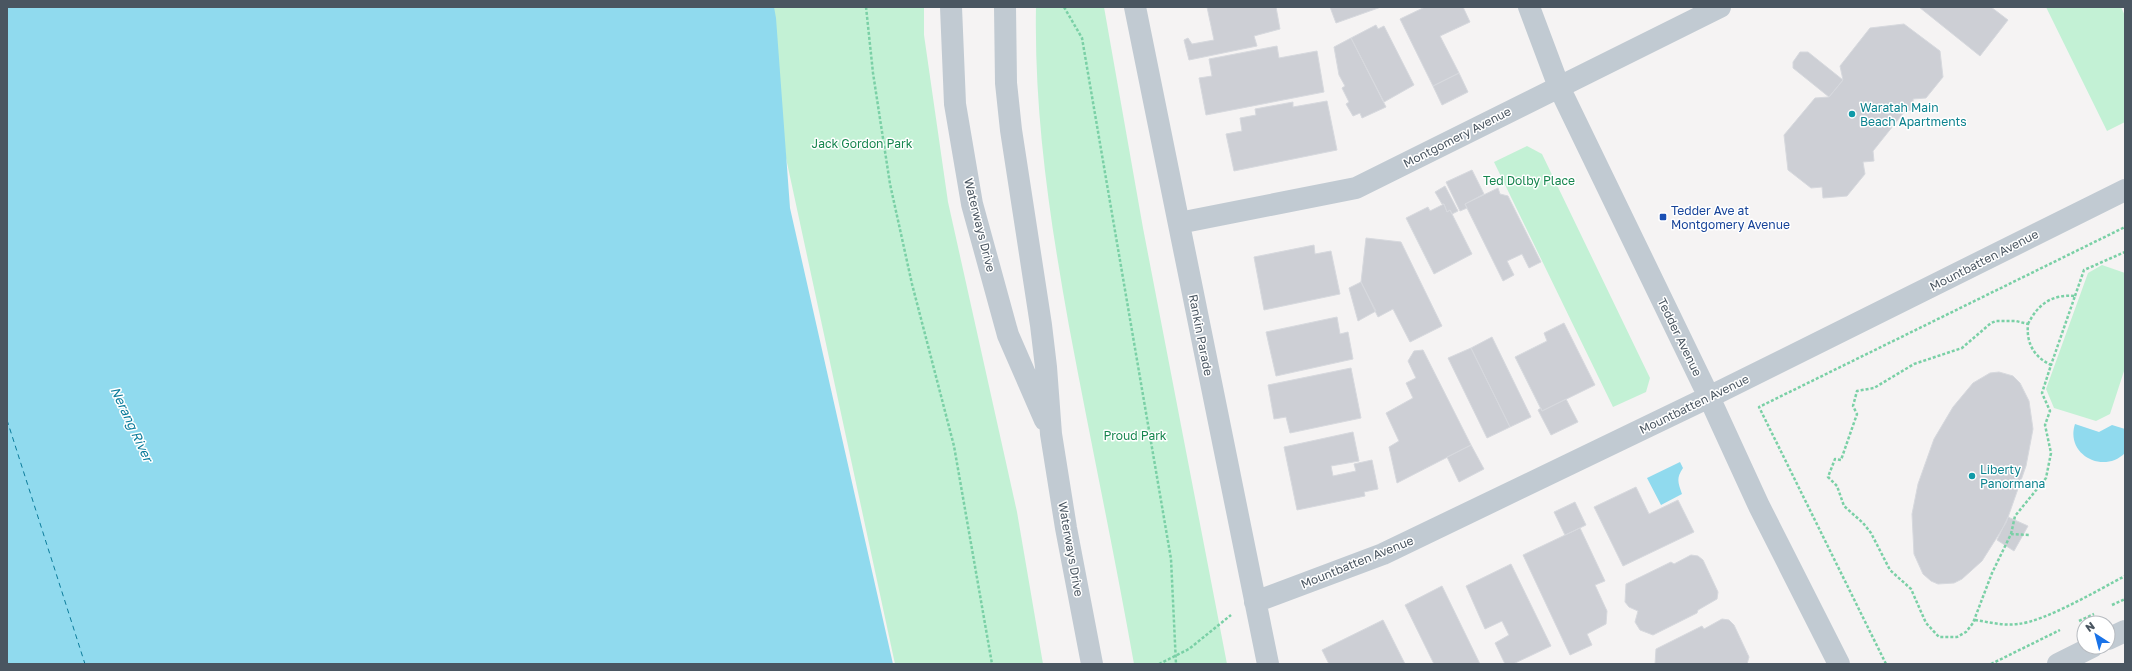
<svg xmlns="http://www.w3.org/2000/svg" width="2132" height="671" font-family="'Golos Text',sans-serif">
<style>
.green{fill:#c3f1d5}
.water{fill:#90daee}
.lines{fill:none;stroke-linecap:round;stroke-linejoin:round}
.ferry{stroke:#0c7c9b;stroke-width:1;stroke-dasharray:5 4;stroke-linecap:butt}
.building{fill:#cdcfd5;stroke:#d7d9de}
.path{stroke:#7ad0a6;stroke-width:2.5;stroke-dasharray:3 2;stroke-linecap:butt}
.minor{stroke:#c1cad2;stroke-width:22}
.tertiary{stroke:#c1cad2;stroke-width:22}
.culture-dot{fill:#0f9aa8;stroke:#fff;stroke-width:1.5}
.transit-dot{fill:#1a4fb4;stroke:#fff;stroke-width:1.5}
.labels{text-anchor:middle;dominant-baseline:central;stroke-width:3;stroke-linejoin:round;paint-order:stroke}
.culture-label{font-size:12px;fill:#0d838f;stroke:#fff;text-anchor:start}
.street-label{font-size:12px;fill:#4a5661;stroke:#fff}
.park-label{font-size:12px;fill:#17864f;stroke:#fff}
.transit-label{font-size:12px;fill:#164399;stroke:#fff;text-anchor:start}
.water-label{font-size:13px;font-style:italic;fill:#0c7c9b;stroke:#fff}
</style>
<rect width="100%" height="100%" fill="#f5f3f3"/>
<path class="green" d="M767,7H924V35L948,202L1017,512L1043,664H895L786,158Z
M1036,7H1104L1143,228L1227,664H1134C1114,551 1090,439 1069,326C1050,220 1034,115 1036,7Z
M2046,7H2121L2125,16V122L2107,131Z
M1527,146L1542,154L1650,378L1646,392L1613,407L1494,162Z
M2102,265L2125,273V368L2110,414L2096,421L2054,408L2046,389L2088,273Z"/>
<path class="water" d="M7,7H774L776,18L790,208L893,664H7Z
M2075,424L2099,432L2112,425L2125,429V453C2103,475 2065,454 2075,424Z
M1680,462L1683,468C1676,478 1678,483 1682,494L1661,505L1647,478Z"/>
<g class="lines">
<path class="ferry" d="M7,420L85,664"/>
</g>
<path class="building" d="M1207,7H1276L1280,29L1254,36L1257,46L1189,60L1184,40L1188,38L1192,44L1214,40Z
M1330,7H1381L1336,23Z
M1425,7H1463L1470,22L1440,36L1459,73L1433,86L1400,19Z
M1919,7H1991L2008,20L1980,56Z
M1904,24L1940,51L1943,77L1926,98L1913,99L1914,110L1905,111L1873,151L1874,161L1863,162L1865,174L1847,196L1823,198L1822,187L1811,188L1788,170L1784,135L1815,98L1829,97L1843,80L1840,66L1870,28Z
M1376,25L1378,29L1384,26L1414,85L1384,102L1351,38Z
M1351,38L1386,107L1362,118L1360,113L1353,116L1346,104L1349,102L1342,88L1345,86L1339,75L1334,47Z
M1277,46L1279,58L1317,51L1324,92L1206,115L1199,78L1212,76L1209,59Z
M1800,52H1808L1843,80L1829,97L1793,68V62Z
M1459,73L1468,92L1442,105L1433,86Z
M1327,101L1337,150L1234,171L1226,134L1242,131L1240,118L1256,115L1255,109L1293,102V107Z
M1472,170L1484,194L1465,204L1467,208L1460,211L1446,182Z
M1445,186L1458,211L1452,214L1450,210L1447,212L1444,204H1442L1435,192Z
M1498,188L1500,194L1508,196L1541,262L1529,268L1522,254L1507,261L1514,275L1503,281L1465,204Z
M1444,204L1447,212L1450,210L1472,254L1434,274L1406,218L1428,207L1430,211Z
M1366,238L1401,242L1442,326L1410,342L1393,309L1378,317L1361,282Z
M1314,245L1315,254L1331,251L1340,294L1264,310L1254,257Z
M1361,282L1376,311L1358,321L1349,288Z
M1337,317L1340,334L1348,332L1353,359L1276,376L1266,332Z
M1564,323L1595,385L1542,411L1515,357L1547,341L1544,333Z
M1492,337L1531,417L1510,427L1471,348Z
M1471,348L1510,427L1487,438L1448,358Z
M1423,350L1471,445L1397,483L1389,447L1399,441L1386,413L1413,398L1406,383L1416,378L1408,361L1414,351Z
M1351,368L1361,418L1290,433L1286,417L1274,419L1268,385Z
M1999,372L2013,376L2020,383L2029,401L2033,429L2026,466L2006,523L1982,561L1962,579L1954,583L1938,584L1931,581L1923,574L1914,554L1912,514L1918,484L1934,439L1953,407L1973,383L1990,373Z
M1566,399L1578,422L1551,435L1538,410L1541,408L1542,411Z
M1353,432L1359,461L1331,466L1333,476L1356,471L1354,464L1372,460L1378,489L1364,492L1365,496L1297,510L1284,447Z
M1471,445L1484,469L1459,482L1447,457Z
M1636,487L1649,514L1678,500L1694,532L1623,566L1594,507Z
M1575,502L1586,525L1565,535L1554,512Z
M2008,517L2028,526L2014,551L1997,540Z
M1580,528L1605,581L1595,585L1607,611L1606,624L1587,634L1592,645L1570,655L1523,555Z
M1691,555L1698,556L1703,560L1718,592L1717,599L1698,610L1697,613L1653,635L1640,630L1635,622L1638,611L1629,607L1625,602L1626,584L1671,562L1674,564Z
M1511,564L1551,646L1513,664H1505L1495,643L1509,635L1502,621L1485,629L1466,586Z
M1442,586L1480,664H1434L1405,605Z
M1722,619L1729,620L1734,625L1749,657L1747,664H1655L1656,649L1702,626L1704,629Z
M1383,620L1405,664H1329L1322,650Z"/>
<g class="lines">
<path class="path" d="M866,7L873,73L890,184L912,284L954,446L992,664
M1064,7L1082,38L1171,559L1176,664
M2075,296L2084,270L2125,252
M2028,324C2038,304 2052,294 2075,296L2051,365
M2011,534L2015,516L2046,478L2051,453L2045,425L2050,411L2042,393L2051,365C2034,357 2026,343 2028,324L2016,321H1996L1991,323L1962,348L1914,364L1874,388L1857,391L1853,406L1857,414L1841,460L1835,459L1828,477L1837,486L1844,506L1863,523L1871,533L1890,570L1911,589L1926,623L1939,637H1957L1966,632L1973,623L1992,573L2011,534L2029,535
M2112,605L2125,599
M1975,620C1989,622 2003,626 2018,624C2046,621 2098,590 2125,576
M2079,621L2094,614
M1159,664L1189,649L1231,615
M1886,664L1759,407L2125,227
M1991,664L2060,630"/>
<path class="minor" d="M1135,7L1268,664
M1529,7L1559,87L1709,397L1759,506L1839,664
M1179,223L1356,188L1720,7
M1255,602L1383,554L1709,397L2125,190
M2108,639L2125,631
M2058,664L2092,647"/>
<path class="tertiary" d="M951,7L955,104L972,204L1008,335L1045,420
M1005,7L1006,83L1011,130L1041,325L1046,367L1051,434L1066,528L1092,664"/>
</g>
<g class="culture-dot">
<circle cx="1852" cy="114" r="4"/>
<circle cx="1972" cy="476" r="4"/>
</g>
<rect class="transit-dot" x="1659" y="213" width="8" height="8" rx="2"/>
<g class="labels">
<g class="culture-label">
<text x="1860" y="107">Waratah Main<tspan x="1860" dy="14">Beach Apartments</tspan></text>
<text x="1980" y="469">Liberty<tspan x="1980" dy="14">Panormana</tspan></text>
</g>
<g class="street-label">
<text transform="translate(1457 137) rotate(-27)">Montgomery Avenue</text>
<text transform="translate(980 225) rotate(76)">Waterways Drive</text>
<text transform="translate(1984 260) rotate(-27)">Mountbatten Avenue</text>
<text transform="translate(1201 335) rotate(79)">Rankin Parade</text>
<text transform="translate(1680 337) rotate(64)">Tedder Avenue</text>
<text transform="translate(1694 404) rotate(-26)">Mountbatten Avenue</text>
<text transform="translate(1071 549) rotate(80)">Waterways Drive</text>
<text transform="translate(1357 562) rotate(-22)">Mountbatten Avenue</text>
</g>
<g class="park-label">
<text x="862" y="143">Jack Gordon Park</text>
<text x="1529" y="180">Ted Dolby Place</text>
<text x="1135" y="435">Proud Park</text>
</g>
<g class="transit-label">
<text x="1671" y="210">Tedder Ave at<tspan x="1671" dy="14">Montgomery Avenue</tspan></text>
</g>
<g class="water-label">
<text transform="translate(132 424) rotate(65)">Nerang River</text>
</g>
</g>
<rect width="2132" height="671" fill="none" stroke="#4a5661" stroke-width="16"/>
<g transform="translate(2096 635) rotate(324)"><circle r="19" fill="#ffffff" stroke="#b7bbc0"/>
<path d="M0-3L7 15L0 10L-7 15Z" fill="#1a73e8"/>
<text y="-6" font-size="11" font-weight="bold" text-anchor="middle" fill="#4a5661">N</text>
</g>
</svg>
